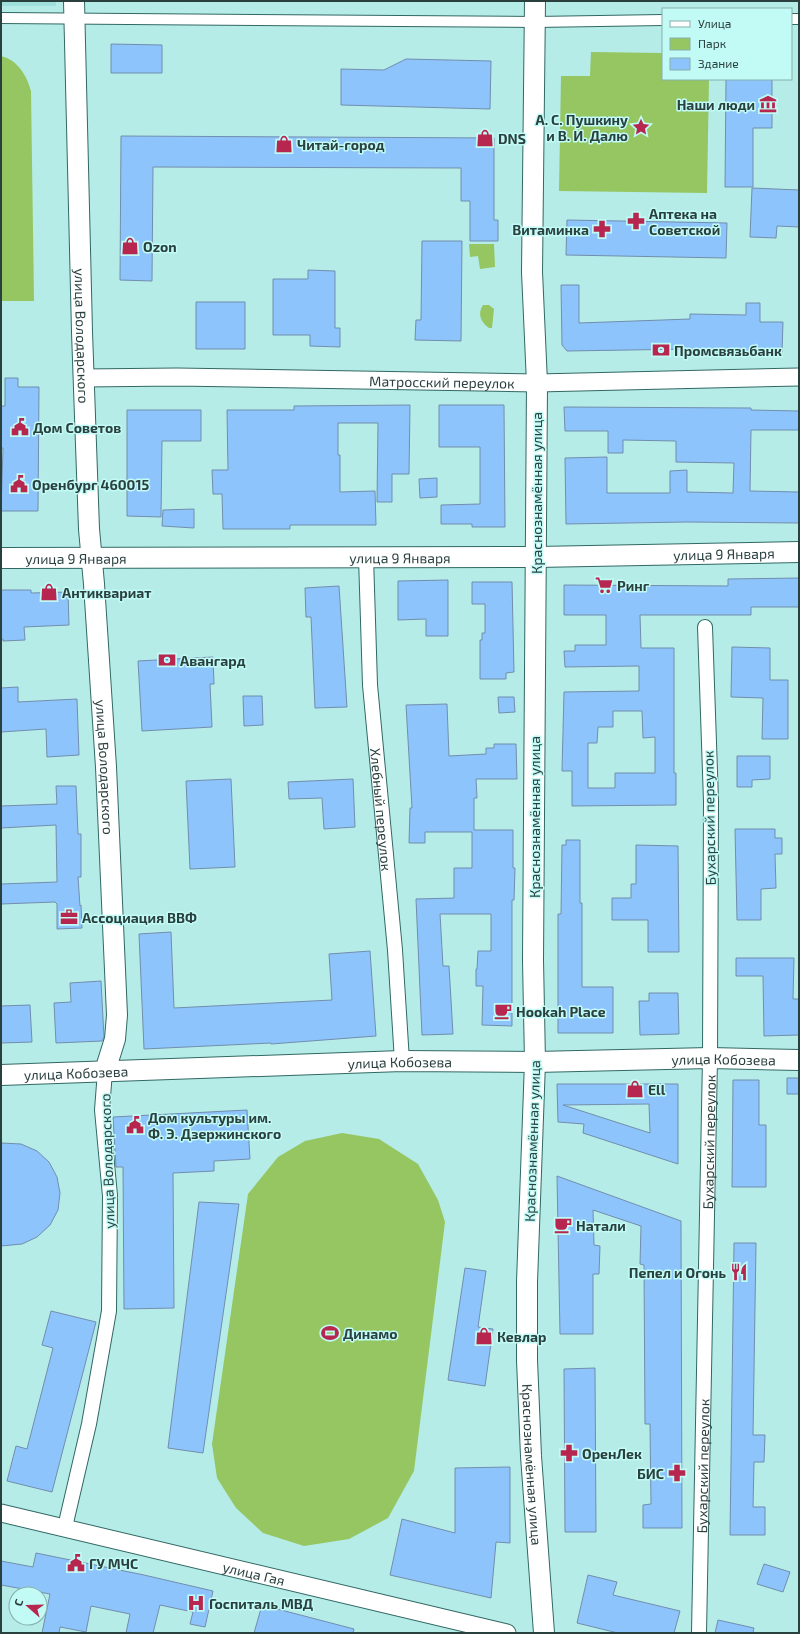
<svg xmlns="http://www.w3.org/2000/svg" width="800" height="1634" font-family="'Exo 2',sans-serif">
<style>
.built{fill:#a0e0dc}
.green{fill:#95c661}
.building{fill:#8ec4fc;stroke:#718ead;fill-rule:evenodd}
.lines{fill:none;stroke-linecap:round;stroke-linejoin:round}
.pedestrian-casing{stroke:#326864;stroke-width:12}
.minor-casing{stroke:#326864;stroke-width:16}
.tertiary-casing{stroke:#326864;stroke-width:19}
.secondary-casing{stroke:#326864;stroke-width:22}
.pedestrian{stroke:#fff;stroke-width:10}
.minor{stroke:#fff;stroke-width:14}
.tertiary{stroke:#fff;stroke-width:17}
.secondary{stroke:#fff;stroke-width:20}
.labels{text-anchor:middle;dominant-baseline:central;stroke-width:3;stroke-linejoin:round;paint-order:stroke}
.poi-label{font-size:14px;font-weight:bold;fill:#2a403f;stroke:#c2faf5;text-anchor:start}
.street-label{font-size:14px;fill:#2a403f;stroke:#c2faf5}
</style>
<rect width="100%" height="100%" fill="#b5ece8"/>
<path class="built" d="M1,1H56V6H1Z"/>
<path class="green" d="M591,52L663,53V79H709L707,193L559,191L561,76H590Z
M1,56C18,60 27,76 31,91L34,301H1Z
M469,244H494L495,267L480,269L478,256L470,257Z
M483,305H489L494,309L492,328H489C481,322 477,314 483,305Z
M342,1133L379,1139L418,1164L438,1200L445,1222L414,1471L388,1518L349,1539L304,1546L263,1533L236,1508L217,1478L212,1444L248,1194L278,1157L305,1141Z"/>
<path class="building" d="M111,44L162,45V73H111Z
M406,59L491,61L490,109L341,105V69L384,70Z
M726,79H772V128H753V187H725Z
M121,136L494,138V220H498V241H470V201H461V168L153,167L152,281L120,280Z
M752,188L799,190V227L777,226L776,238L750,237Z
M567,220L727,223L726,258L566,255Z
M422,241H462L461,341L415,340L416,320H421Z
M308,270L335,271V328H340V347L310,346V335H273V279H308Z
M561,285H579V323L690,319V314L746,315V303H760V322H783L782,352H690V349L567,351L562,345Z
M196,302H245V349H196Z
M5,378H18V387H39L38,511H1L3,448H1V406H5Z
M410,405L409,474H392V502H377L378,423H338V455H340V492L375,491L376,525H290V529H223L222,494H213L212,470H228L227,410H294V406Z
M439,405H504L505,527H472V524H441V505L480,504V447H439Z
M564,407L751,408V410L799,411V430H751L750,491L799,492V523L687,522L566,524L565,458L607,457V493H670V471L687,470V492L733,493L734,463L676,462V441L623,440V453H608V431H565Z
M127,410H201V441H162L161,517L127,516Z
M437,478V497L420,498L419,479Z
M194,509V528L162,526L163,510Z
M799,578V607H751V615H640L641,648H674V773H676V805L572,806V771H562L564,692L639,691V666L565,667L564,651H575V645H606V615H564V585L728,586V579ZM613,711H642L643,738L655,737V773H615V788H588V743H597L598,727H613Z
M448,580V636H426V619L398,620V581Z
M472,582H512L514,672L506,673V679H480V640H482V633H485V604H472Z
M339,586L347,707L315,708L311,617H306L305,588Z
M1,590H31V593L68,592L69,625L24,627L25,640L3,641V639H1Z
M732,647L770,648V680H788V739H762L763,698L731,697Z
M213,657L214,684H210L212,727L142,731L138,661Z
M18,687V702L77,699L79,755L47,757L46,729L1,732V688Z
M243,696H262L263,725L244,726Z
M498,697H514L515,712L499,713Z
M447,704L449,756L486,754V748H494V744H516L517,779H476L477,798H474V830H513V868H515L514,900H512V1026L482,1025L483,986H476V969H477L478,951H491V914H440L443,966H449L453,1034L422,1035L416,899L454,898V868H472V832H425V843H409L410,808H412L406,705Z
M737,756H770V779L752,780V787H737Z
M231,779L235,867L190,869L186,781Z
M353,779L355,827L324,829L322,798L289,799L288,782Z
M56,786H76L78,834H81V877H78L80,906L81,905L82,928L57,929V904L55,902L1,904V884L57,882L56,825L1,828V806L57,804Z
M735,829H775V838H782V854H775L776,888L761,889V920H737Z
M566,840H580V903H582V987H613V1033H558V914H561L562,845H566Z
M636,845L678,846L679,952H648V920H612V898H631V884H636Z
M171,932L174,1008L332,1000L329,954L370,951L376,1036L271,1044V1043L144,1049L139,934Z
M736,958H794L793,999H799V1035L764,1036L763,976H736Z
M101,981L104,1037L102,1041L56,1043L54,1003L71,1002L70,983Z
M649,993H678L679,1034L640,1035L639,1001H649Z
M30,1005L32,1042L1,1043V1006Z
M787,1078H799V1094H787Z
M733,1080H759V1125H766V1187H732Z
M557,1084H678V1164L583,1133L584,1124L558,1122ZM649,1104L650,1133L563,1105Z
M247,1110L250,1159L214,1161V1171L173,1173L174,1308L124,1309L123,1167H116L113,1117Z
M1,1143L21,1144L37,1151L49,1162L57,1177L60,1193L58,1210L50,1225L37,1237L22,1244L1,1246Z
M557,1176L681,1221L682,1528H643V1505L651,1504L650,1424H645L644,1265L640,1264L641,1226L593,1210L594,1245L600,1246L599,1274H593V1334H560Z
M199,1202L239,1204L203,1453L168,1448Z
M734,1243H756L753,1435H765L764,1462H754L753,1507H765V1535H730Z
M465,1268L486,1271L478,1327L493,1329L485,1386L448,1380Z
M51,1311L96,1322L52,1492L7,1481L16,1446L27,1449L53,1348L42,1345Z
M595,1368L596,1532H565L564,1369Z
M510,1467V1543L496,1542L491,1598L390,1575L402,1519L455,1533V1468Z
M36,1553L144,1575L213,1591L205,1627L190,1624L193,1612L160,1605L153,1633H126L130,1614L91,1606L86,1632L60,1627L59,1633H42L50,1594L1,1585V1561L33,1567Z
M764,1564L790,1572L783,1592L757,1584Z
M588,1575L617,1582L613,1595L680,1611L674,1633H618L577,1623Z
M262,1605L354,1629L353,1633H254Z
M718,1620L754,1628L753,1633H715Z"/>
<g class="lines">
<g class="pedestrian-casing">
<path id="pedestrian" d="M1,18L535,22L663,20
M791,19H799"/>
</g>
<g class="minor-casing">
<g id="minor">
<path id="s1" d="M366,557L370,685L395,950L402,1061"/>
<path d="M65,1527L89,1424L109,1311L110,1196L102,1110L105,1071"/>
<path id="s2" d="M699,1633L710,1058L711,801L705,627"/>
</g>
</g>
<g class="tertiary-casing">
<g id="tertiary">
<path id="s3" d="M84,378L177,377L537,383L799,377"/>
<path id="s4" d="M1,1513L507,1633"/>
</g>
</g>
<g class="secondary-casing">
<g id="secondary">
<path id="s5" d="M74,1L82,332L89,529L94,584L106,767L117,1015L115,1039L105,1071"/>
<path id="s6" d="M535,1L532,272L537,383L533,960L535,1062L527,1282V1360L531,1456L544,1633"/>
<path id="s7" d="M1,558L536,557L799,552"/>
<path id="s8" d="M1,1075L402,1061L535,1062L710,1058L799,1060"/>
</g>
</g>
<use href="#pedestrian" class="pedestrian"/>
<use href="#minor" class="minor"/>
<use href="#tertiary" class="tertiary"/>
<use href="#secondary" class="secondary"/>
</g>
<defs>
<g id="museum-bare" transform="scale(1.38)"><path d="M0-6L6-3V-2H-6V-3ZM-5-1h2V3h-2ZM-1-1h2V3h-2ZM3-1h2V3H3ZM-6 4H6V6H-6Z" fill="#b6264f" stroke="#c2faf5" stroke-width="2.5" paint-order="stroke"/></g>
<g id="sight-bare" transform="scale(1.38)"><path d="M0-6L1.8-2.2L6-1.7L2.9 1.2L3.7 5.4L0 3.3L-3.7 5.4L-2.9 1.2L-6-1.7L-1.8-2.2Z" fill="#b6264f" stroke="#c2faf5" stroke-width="2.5" paint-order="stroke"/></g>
<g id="shop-bare" transform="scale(1.38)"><path d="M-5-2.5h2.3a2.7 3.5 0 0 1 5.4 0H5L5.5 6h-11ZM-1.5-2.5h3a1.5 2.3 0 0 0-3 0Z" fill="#b6264f" stroke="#c2faf5" stroke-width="2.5" paint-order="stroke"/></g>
<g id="pharmacy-bare" transform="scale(1.38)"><path d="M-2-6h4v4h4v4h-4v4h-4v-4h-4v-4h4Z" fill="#b6264f" stroke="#c2faf5" stroke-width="2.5" paint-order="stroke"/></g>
<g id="bank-bare" transform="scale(1.38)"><path d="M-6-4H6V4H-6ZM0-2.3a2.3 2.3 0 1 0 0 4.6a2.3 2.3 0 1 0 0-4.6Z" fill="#b6264f" stroke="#c2faf5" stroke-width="2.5" paint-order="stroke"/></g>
<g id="civic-bare" transform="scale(1.38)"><path d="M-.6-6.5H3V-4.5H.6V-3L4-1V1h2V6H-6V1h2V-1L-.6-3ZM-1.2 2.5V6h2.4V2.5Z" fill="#b6264f" stroke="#c2faf5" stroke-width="2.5" paint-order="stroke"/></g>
<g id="supermarket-bare" transform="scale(1.38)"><path d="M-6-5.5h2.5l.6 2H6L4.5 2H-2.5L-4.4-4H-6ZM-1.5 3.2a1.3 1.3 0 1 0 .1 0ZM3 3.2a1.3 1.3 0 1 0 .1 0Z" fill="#b6264f" stroke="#c2faf5" stroke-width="2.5" paint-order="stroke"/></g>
<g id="office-bare" transform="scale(1.38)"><path d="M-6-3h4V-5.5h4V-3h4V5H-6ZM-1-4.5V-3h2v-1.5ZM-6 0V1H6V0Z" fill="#b6264f" stroke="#c2faf5" stroke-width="2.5" paint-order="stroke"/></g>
<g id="cafe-bare" transform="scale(1.38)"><path d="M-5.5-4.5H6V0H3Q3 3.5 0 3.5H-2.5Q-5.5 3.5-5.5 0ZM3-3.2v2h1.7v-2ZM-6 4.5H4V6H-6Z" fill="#b6264f" stroke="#c2faf5" stroke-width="2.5" paint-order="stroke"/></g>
<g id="restaurant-bare" transform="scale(1.38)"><path d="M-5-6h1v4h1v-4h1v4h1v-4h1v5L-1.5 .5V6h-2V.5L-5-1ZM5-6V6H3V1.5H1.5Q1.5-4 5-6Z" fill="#b6264f" stroke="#c2faf5" stroke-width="2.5" paint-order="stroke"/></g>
<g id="stadium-bare" transform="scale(1.38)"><path d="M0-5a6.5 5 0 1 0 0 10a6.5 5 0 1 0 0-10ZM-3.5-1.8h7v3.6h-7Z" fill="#b6264f" stroke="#c2faf5" stroke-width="2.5" paint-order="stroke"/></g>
<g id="hospital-bare" transform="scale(1.38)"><path d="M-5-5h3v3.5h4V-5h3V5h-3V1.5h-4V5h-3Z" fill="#b6264f" stroke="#c2faf5" stroke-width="2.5" paint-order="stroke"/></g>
</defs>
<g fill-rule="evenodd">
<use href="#museum-bare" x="768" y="104"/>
<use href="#sight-bare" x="641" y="127"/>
<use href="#shop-bare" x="485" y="138"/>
<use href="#shop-bare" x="284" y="144"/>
<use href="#pharmacy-bare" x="636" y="221"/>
<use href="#pharmacy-bare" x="602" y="229"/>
<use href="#shop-bare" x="130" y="246"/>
<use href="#bank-bare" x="661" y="350"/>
<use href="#civic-bare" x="20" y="427"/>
<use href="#civic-bare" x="19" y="484"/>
<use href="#supermarket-bare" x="604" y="585"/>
<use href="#shop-bare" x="49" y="592"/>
<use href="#bank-bare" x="167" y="660"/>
<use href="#office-bare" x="69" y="917"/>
<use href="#cafe-bare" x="503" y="1011"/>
<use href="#shop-bare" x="635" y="1089"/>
<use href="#civic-bare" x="135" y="1125"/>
<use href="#cafe-bare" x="563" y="1225"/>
<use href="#restaurant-bare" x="739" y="1272"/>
<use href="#stadium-bare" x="330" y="1333"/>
<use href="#shop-bare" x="484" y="1336"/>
<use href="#pharmacy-bare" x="569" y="1453"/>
<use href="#pharmacy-bare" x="677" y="1473"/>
<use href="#civic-bare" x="76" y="1563"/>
<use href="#hospital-bare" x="196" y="1603"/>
</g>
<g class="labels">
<g class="poi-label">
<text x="755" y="104" text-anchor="end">Наши люди</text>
<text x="628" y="119" text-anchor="end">А. С. Пушкину<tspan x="628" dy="16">и В. И. Далю</tspan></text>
<text x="498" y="138">DNS</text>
<text x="297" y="144">Читай-город</text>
<text x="649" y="213">Аптека на<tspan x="649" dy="16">Советской</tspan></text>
<text x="589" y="229" text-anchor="end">Витаминка</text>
<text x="143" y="246">Ozon</text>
<text x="674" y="350">Промсвязьбанк</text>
<text x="33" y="427">Дом Советов</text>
<text x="32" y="484">Оренбург 460015</text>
<text x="617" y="585">Ринг</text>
<text x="62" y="592">Антиквариат</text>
<text x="180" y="660">Авангард</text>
<text x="82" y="917">Ассоциация ВВФ</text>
<text x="516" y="1011">Hookah Place</text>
<text x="648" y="1089">Ell</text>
<text x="148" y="1117">Дом культуры им.<tspan x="148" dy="16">Ф. Э. Дзержинского</tspan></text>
<text x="576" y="1225">Натали</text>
<text x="726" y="1272" text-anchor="end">Пепел и Огонь</text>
<text x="343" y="1333">Динамо</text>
<text x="497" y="1336">Кевлар</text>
<text x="582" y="1453">ОренЛек</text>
<text x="664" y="1473" text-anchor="end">БИС</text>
<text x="89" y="1563">ГУ МЧС</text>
<text x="209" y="1603">Госпиталь МВД</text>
</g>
<g class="street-label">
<text stroke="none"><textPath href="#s5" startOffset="335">улица Володарского</textPath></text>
<text stroke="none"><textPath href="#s3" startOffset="358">Матросский переулок</textPath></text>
<text transform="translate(536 493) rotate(-90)">Краснознамённая улица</text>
<text stroke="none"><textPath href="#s7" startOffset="723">улица 9 Января</textPath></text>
<text stroke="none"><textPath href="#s7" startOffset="399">улица 9 Января</textPath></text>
<text stroke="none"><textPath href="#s7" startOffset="75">улица 9 Января</textPath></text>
<text stroke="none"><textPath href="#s5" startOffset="767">улица Володарского</textPath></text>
<text stroke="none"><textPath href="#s1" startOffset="253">Хлебный переулок</textPath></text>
<text transform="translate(534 817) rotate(-90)">Краснознамённая улица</text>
<text transform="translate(709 818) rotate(-91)">Бухарский переулок</text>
<text stroke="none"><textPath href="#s8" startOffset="723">улица Кобозева</textPath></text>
<text stroke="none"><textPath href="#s8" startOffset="399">улица Кобозева</textPath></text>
<text stroke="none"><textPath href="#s8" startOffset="75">улица Кобозева</textPath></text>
<text transform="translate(532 1141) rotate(-88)">Краснознамённая улица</text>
<text stroke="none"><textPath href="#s2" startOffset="491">Бухарский переулок</textPath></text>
<text transform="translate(107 1161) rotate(-92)">улица Володарского</text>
<text stroke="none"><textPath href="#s6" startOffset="1464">Краснознамённая улица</textPath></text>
<text stroke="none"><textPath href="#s2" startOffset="167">Бухарский переулок</textPath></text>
<text stroke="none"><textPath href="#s4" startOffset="260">улица Гая</textPath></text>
</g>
</g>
<rect width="800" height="1634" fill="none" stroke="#2a403f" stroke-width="4"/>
<rect x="662" y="8" width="130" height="72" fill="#c2faf5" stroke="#85b0ac"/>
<rect x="670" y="21" width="20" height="6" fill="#ffffff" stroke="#85b0ac"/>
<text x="698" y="28" font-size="12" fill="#2a403f">Улица</text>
<rect x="670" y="38" width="20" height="12" fill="#95c661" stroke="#85b0ac"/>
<text x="698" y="48" font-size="12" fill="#2a403f">Парк</text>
<rect x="670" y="58" width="20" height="12" fill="#8ec4fc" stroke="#85b0ac"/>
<text x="698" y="68" font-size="12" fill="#2a403f">Здание</text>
<g transform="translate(28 1606) rotate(290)"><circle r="19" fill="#c2faf5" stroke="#85b0ac"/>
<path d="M0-3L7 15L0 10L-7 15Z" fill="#b6264f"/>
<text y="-6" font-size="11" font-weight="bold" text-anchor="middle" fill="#2a403f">С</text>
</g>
</svg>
